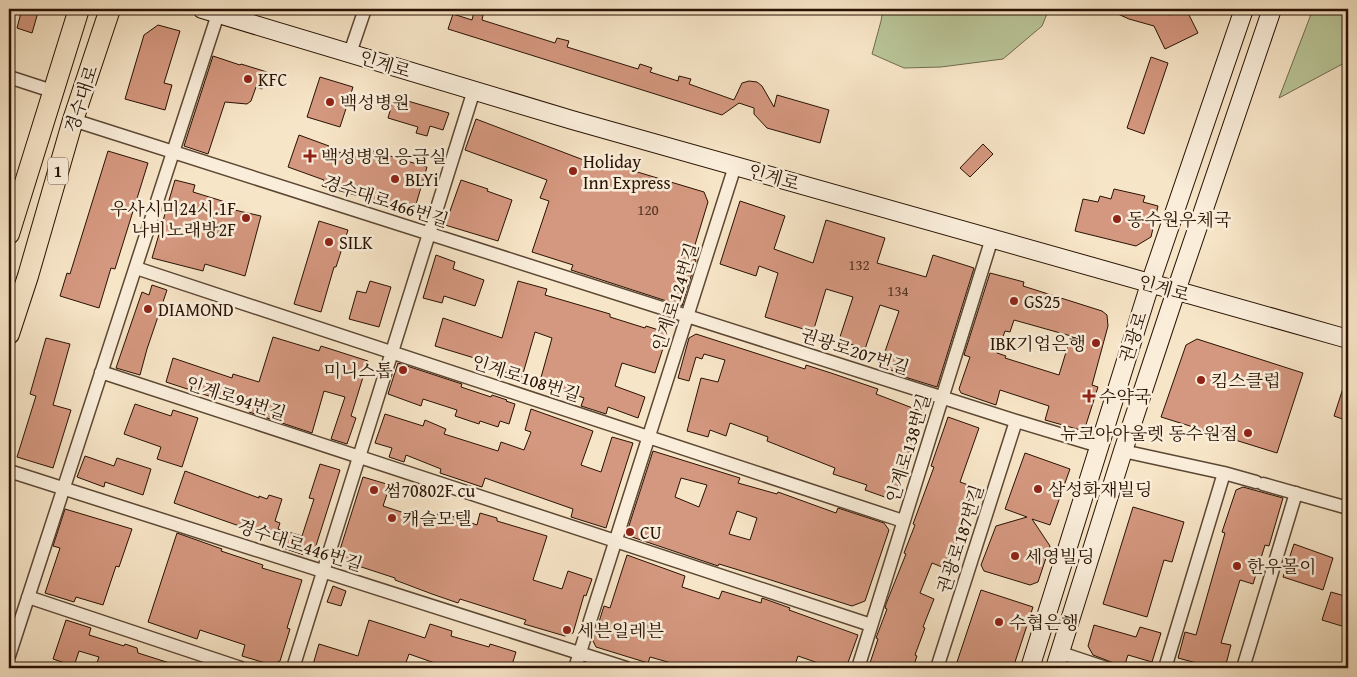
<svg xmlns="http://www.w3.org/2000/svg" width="1357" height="677" font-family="'Gentium Book Plus','Noto Serif KR',serif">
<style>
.green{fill:#b9c598;stroke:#706c4d}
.building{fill:#d4977f;stroke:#281202;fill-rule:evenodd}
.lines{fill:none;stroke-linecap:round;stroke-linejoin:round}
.street-casing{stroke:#5c4733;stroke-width:15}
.secondary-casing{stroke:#281202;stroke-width:20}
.primary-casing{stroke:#281202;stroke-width:22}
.street{stroke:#faeedb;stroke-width:12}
.secondary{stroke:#faeedb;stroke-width:18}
.primary{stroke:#f7e5c7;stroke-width:20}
.poi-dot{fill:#8f2418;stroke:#faeedb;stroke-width:2}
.labels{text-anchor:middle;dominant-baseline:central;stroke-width:5;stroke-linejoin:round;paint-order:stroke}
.number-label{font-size:15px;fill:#533321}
.shield{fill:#faeedb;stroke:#675443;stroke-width:1}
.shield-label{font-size:16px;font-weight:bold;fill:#281202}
.street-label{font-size:18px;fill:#281202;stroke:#faeedb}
.poi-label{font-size:18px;fill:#281202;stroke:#faeedb;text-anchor:start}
</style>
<rect width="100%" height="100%" fill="#f7e5c7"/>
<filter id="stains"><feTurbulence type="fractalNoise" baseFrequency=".004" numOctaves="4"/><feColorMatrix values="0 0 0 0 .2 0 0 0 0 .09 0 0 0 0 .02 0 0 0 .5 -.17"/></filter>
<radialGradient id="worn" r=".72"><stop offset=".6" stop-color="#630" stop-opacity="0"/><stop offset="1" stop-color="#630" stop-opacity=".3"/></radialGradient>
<path class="green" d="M883,9H1049L1042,26L1003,59L941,67L904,68L872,54L881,21Z
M1313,9H1348V61L1279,98Z"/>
<path class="building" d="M22,9H39L32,33L17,28Z
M1107,9H1151L1170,15L1172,9H1186L1198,33L1165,49L1154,26L1129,19Z
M474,12L483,15L482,20L555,43L557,38L569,41L567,47L638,69L640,64L652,68L650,72L678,81L679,76L691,79L689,84L734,100L742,83L749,81L757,82L762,86L774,107L777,95L829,110L820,143L767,128L754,114V108L739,103L722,115L448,29L453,14L472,20Z
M158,25L180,31L164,83L172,85L165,110L125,99L144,35Z
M213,56L240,65L241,64L267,72L262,89L256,87L251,101L247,104L225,102L208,154L184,146Z
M1151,57L1168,63L1144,134L1127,128Z
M320,77L353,87L340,127L307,117Z
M394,97L449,113L443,130L430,126L427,136L416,133L418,127L388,118Z
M476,119L602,167L604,162L704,192L708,202L691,258L696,260L682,306L571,270L573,265L532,252L549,201L540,198L547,180L465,150Z
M299,135L329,146L328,149L370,161L373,151L427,167L414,211L322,186L324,180L288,167Z
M983,144L993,154L970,177L960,168Z
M108,151L148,163L115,269L111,268L99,308L60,296L67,273L70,274Z
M175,180L195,185L193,192L232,204L230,209L261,216L245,276L205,264L203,271L152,258Z
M461,180L488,189L487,191L512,200L498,241L445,225Z
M1114,189L1145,196L1143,202L1158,206L1151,237L1136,246L1075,231L1083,199L1098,202L1100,196L1111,199Z
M740,201L785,216L774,249L813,263L826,220L885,238L877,263L926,277L933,255L974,268L937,387L895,374L896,372L880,366L899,311L880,305L865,349L839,340L853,297L826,289L813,332L765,317L778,273L759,266L756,276L720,264Z
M319,221L348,230L336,267H334L321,312L294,304Z
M436,255L455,262L453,269L484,280L475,306L444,296L442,303L423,298Z
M990,273L1024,282L1023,286L1102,311L1107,315L1108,326L1092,385L1098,387L1084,431L1045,420L1049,406L1000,390L996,405L961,393L959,389L970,357L964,355ZM1014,320L1071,336L1059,375L1005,358L1006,356L997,353L1005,331L1010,332Z
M370,281L391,287L379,327L349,319L357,291L366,293Z
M518,281L547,289L545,295L610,314V317L645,328L646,326L668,333L655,373L622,363L615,386L645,397L638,418L608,407L606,414L581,406L584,398L562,390L563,388L540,381L552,338L535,332L522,377L493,369L494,364L435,346L443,318L502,338Z
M152,285L167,290L147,349L140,375L116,368L142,292L149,295Z
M696,334L805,369L806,365L831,373L878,389L876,394L923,412L893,500L865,490L867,485L833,474L835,468L767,441L768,437L730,423L726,436L710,430L708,437L687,431L701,378L718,382L725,360L704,354L702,359L696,357L689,381L678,378L689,338Z
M273,337L319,351L321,346L368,361L351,416L356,418L347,444L331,439L345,397L324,391L312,433L249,412L253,401L226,394L224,401L166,382L173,358L232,378L233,374L259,382Z
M46,338L70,344L53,405L71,410L53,468L17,457L36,396L30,394Z
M1197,339L1303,373L1277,453L1161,417L1186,345Z
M398,363L462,384L461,387L491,397L492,395L507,400L506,401L515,404L509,424L500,421L498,427L480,421L479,424L455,416L457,410L423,399L421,406L388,394Z
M1346,379H1348V421L1334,416Z
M135,404L171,416L173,410L198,418L182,467L157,459L161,447L124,434Z
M531,409L593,431L581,465L601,472L612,437L633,443L606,528L571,517L573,509L485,478L482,487L440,473L441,469L406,455L404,462L389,457L392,448L375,443L385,414L423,426L425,420L446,429L444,434L498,451L501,442L524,450L531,432L525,430Z
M948,417L979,428L960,482L974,487L962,518L965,519L947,569L932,563L920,593L934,599L923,627L925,628L915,655L917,656L913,668H876L869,666L878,639L876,638L887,609L885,608L886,604L906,554L904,553L915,525L913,524L934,467L931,466Z
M653,451L740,478L738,483L777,494L778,492L836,513L838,508L884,523L889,530L865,601L852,606L755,575L719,564L718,566L626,535ZM681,478L707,485L699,507L675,497ZM737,511L757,518L750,540L729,534Z
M1025,453L1070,469L1050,525L1032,519L1050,546L1038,582L1030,585L984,571L981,565L996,526L1027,517L1005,509Z
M85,456L114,466L117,458L151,469L143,495L105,482L104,487L77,477Z
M320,464L340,470L314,552L307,556L277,546L279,540L174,503L185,471L259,498V496L267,499L269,495L282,499L275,521L280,523L278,529L302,536L314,499L309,498Z
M363,477L390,485L383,506L435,523L438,511L477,525L480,513L497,518V521L547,536L533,580L562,589L568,571L592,579L586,596L584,595L573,633L565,636L524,624L526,620L460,599L458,603L432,594L395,580V578L337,559Z
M1243,487L1283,498L1269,546L1265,545L1253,584L1240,580L1221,643L1231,645L1225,668H1215L1178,658L1185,632L1196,635L1225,533L1222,532L1236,490Z
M1133,507L1184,522L1172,562L1164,560L1147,617L1103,604Z
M65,509L132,529L119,567L116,566L103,605L76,597L74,602L45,593L60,548L53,546Z
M177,533L222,549L221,551L263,565L262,568L302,580L287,628L290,629L280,661L272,665L242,656L245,645L200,630L197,639L148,622Z
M1294,544L1333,558L1323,590L1283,577Z
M627,555L685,576L682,587L719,599L722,591L761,603L762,598L790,608L789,610L858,635L846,668H816L818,663L798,656L794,668H689L650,657L648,663L596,647L593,641L604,606L610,608Z
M333,586L346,591L341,606L327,602Z
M981,590L1033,607L1013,668H955Z
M1331,592L1348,597V617L1345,627L1322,620Z
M66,620L91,628L89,635L124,646L125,644L137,648L138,653L179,666L178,668H148L139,666L138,668H95L99,657L79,651L74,666L53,659Z
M369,620L425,638L430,624L452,631L451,636L489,647L490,644L516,652L511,668H449L409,654L404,668H312L319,644L358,656Z
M1094,625L1136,637L1140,627L1161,633L1152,662L1128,655L1124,667L1093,655L1088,646Z"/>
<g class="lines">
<g class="street-casing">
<path id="street" d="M350,53L365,9
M9,77L52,91
M73,120L1016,421L1099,446
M136,268L903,521
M101,372L871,625
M1123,451L1224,473L1256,482
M9,471L626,668
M1263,484L1348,508
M28,597L241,668
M1061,653L1106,668
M9,656L218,14
M293,668L474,90
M575,668L735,166
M858,668L992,238
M937,668L1016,421
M1165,668L1224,473
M1243,668L1296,493"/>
</g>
<g class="secondary-casing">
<path id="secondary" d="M202,9L572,120L1348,339
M1030,668L1150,284L1244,9
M1055,668L1123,451L1176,291L1272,9"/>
</g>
<g class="primary-casing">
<path id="primary" d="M9,234L79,9
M9,334L28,276L73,120L110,9"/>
</g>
<use href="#street" class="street"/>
<use href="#secondary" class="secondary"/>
<use href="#primary" class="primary"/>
</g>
<g class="poi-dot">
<circle cx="248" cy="79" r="5"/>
<circle cx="330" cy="102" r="5"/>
<path d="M307.5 148.5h5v5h5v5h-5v5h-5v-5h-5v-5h5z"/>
<circle cx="573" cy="171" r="5"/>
<circle cx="395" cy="179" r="5"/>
<circle cx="246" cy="218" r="5"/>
<circle cx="1117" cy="219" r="5"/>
<circle cx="329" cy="242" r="5"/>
<circle cx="1014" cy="301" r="5"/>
<circle cx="148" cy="309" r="5"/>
<circle cx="1096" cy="343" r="5"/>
<circle cx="403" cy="370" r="5"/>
<circle cx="1201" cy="380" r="5"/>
<path d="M1086.5 388.5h5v5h5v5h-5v5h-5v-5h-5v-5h5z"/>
<circle cx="1248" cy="433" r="5"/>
<circle cx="1038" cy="489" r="5"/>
<circle cx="374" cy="490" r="5"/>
<circle cx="392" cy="518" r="5"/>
<circle cx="630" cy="532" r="5"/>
<circle cx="1015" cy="556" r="5"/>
<circle cx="1237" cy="566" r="5"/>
<circle cx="999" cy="622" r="5"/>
<circle cx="567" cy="630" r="5"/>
</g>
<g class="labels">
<g class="number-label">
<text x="648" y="209">120</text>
<text x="859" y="264">132</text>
<text x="898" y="290">134</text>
</g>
<rect class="shield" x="48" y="157.5" width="20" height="27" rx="4"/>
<g class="shield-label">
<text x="58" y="171">1</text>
</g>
<g class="street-label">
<text transform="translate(385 64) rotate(17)">인계로</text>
<text transform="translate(81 99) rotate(-72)">경수대로</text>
<text transform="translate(774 177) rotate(16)">인계로</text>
<text transform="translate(386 201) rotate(18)">경수대로466번길</text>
<text transform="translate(1164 288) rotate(16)">인계로</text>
<text transform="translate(675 297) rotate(-72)">인계로124번길</text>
<text transform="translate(1133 337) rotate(-72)">권광로</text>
<text transform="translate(855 351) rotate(18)">권광로207번길</text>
<text transform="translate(526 378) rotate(18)">인계로108번길</text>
<text transform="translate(236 398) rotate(18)">인계로94번길</text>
<text transform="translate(908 448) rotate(-73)">인계로138번길</text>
<text transform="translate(960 539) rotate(-72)">권광로187번길</text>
<text transform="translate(300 545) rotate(18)">경수대로446번길</text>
</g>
<g class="poi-label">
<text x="258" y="79">KFC</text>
<text x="340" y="102">백성병원</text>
<text x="321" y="156">백성병원 응급실</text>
<text x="583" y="161">Holiday<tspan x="583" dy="21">Inn Express</tspan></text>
<text x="405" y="179">BLYi</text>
<text x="236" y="208" text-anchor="end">우사시미24시.1F<tspan x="236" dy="21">나비노래방2F</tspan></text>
<text x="1127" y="219">동수원우체국</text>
<text x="339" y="242">SILK</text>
<text x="1024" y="301">GS25</text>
<text x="158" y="309">DIAMOND</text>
<text x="1086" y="343" text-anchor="end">IBK기업은행</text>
<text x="393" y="370" text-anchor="end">미니스톱</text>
<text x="1211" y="380">킴스클럽</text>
<text x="1099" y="396">수약국</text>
<text x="1238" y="433" text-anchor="end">뉴코아아울렛 동수원점</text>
<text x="1048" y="489">삼성화재빌딩</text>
<text x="384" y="490">썸70802F cu</text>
<text x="402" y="518">캐슬모텔</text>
<text x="640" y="532">CU</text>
<text x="1025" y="556">세영빌딩</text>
<text x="1247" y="566">한우몰이</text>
<text x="1009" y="622">수협은행</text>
<text x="577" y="630">세븐일레븐</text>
</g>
</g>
<rect width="1357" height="677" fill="none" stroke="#f7e5c7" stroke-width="30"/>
<rect x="10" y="10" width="1337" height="657" fill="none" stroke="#281202" stroke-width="2.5"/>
<rect x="15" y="15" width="1327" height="647" fill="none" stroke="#281202"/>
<rect width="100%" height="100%" filter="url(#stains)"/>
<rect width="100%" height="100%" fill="url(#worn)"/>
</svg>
